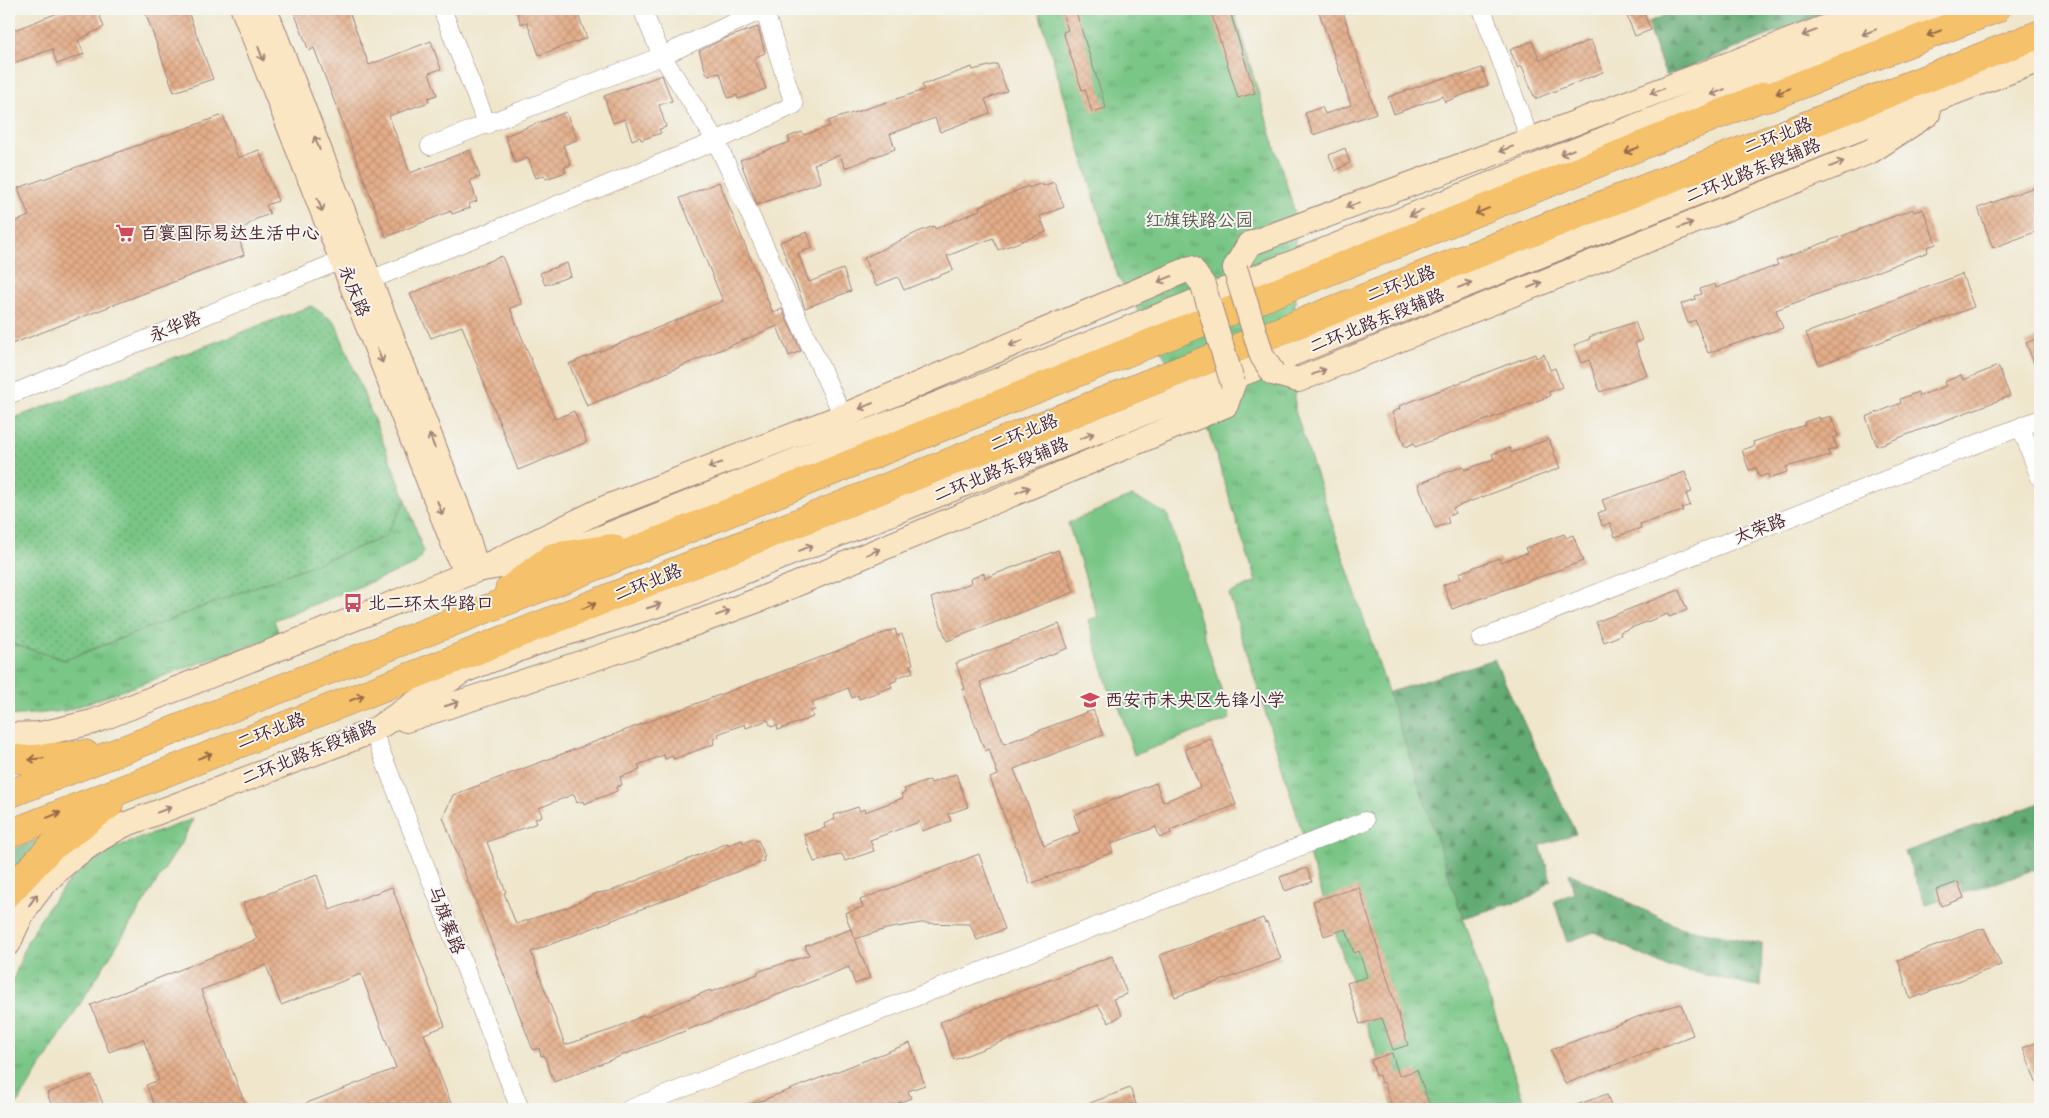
<svg xmlns="http://www.w3.org/2000/svg" width="2049" height="1118" font-family="'Architects Daughter','LXGW WenKai TC',sans-serif">
<style>
.grass{fill:url(#grass-dots);stroke:#627258}
.forest{fill:url(#forest-firs);stroke:#56654f}
.park{fill:url(#park-tufts);stroke:#627258}
.garden{fill:#79c686;stroke:#627258}
.building{fill:url(#building-cross-hatch)}
.lines{fill:none;stroke-linecap:round;stroke-linejoin:round}
.street-casing{stroke:#9c827c;stroke-width:19}
.secondary-casing{stroke:#9c827c;stroke-width:26}
.highway-casing{stroke:#9c827c;stroke-width:29}
.street{stroke:#fff;stroke-width:18}
.secondary{stroke:#fbe6c4;stroke-width:24}
.highway{stroke:#f5c16b;stroke-width:28}
.secondary-bridge-casing{stroke:#9c827c;stroke-width:26;stroke-linecap:butt}
.secondary-bridge{stroke:#fbe6c4;stroke-width:24}
.oneway{stroke:#a28278}
.oneway2{stroke:#976848}
.labels{text-anchor:middle;dominant-baseline:central;stroke-width:4;stroke-linejoin:round;paint-order:stroke}
.street-label{font-size:18px;fill:#4a1f2b;stroke:#f6f6f2}
.park-label{font-size:18px;fill:#5a594b;stroke:#f6f6f2}
.poi-label{font-size:18px;fill:#4a1f2b;stroke:#f6f6f2;text-anchor:start}
</style>
<defs>
<pattern id="grass-dots" width="8" height="8" patternUnits="userSpaceOnUse" patternTransform="scale(1.25)"><rect width="8" height="8" fill="#79c686"/><path d="M2 2h.1M6 6h.1" fill="none" stroke="#65a06e" stroke-width="1.8" stroke-linecap="round"/></pattern>
<pattern id="forest-firs" width="22" height="20" patternUnits="userSpaceOnUse" patternTransform="scale(1.25)"><rect width="22" height="20" fill="#62ab73"/><path d="M5 1l3.5 6h-7zM16 11l3.5 6h-7z" fill="#538b5f"/></pattern>
<pattern id="park-tufts" width="24" height="20" patternUnits="userSpaceOnUse" patternTransform="scale(1.25)"><rect width="24" height="20" fill="#79c686"/><path d="M3 7l-1-3M5 7V3M7 7l1-3M15 17l-1-3M17 17v-4M19 17l1-3" fill="none" stroke="#65a06e"/></pattern>
<pattern id="building-cross-hatch" width="8" height="8" patternUnits="userSpaceOnUse" patternTransform="scale(1.25)"><rect width="8" height="8" fill="#e3ad89"/><path d="M0 0l8 8M0 8l8-8" fill="none" stroke="#c49476"/></pattern>
</defs>
<rect width="100%" height="100%" fill="#f6f6f2"/>
<filter id="ink" filterUnits="userSpaceOnUse"><feTurbulence type="fractalNoise" baseFrequency=".02" numOctaves="2"/><feDisplacementMap in="SourceGraphic" scale="10" xChannelSelector="R" yChannelSelector="G"/><feConvolveMatrix kernelMatrix="1 2 1 2 8 2 1 2 1" color-interpolation-filters="sRGB"/></filter>
<filter id="wash" filterUnits="userSpaceOnUse"><feTurbulence type="fractalNoise" baseFrequency=".0096" numOctaves="4" result="noise"/><feDisplacementMap in="SourceGraphic" scale="20" xChannelSelector="R" yChannelSelector="G"/><feGaussianBlur stdDeviation="1.12" result="paint"/><feColorMatrix in="noise" values="0 0 0 0 0 0 0 0 0 0 0 0 0 0 0 0 0 1.4 0 .05"/><feComposite in="paint" operator="in"/></filter>
<g filter="url(#wash)">
<rect width="100%" height="100%" fill="#efe6cc"/>
<path class="grass" d="M311,306L335,322L406,500L385,537L65,660L9,643V420Z"/>
<path class="forest" d="M1680,9H1835L1666,76L1646,23Z
M1494,659L1576,834L1540,845L1551,880L1532,897L1459,919L1358,702Z
M2040,803V868L1926,905L1905,852Z
M48,836L9,884V851Z
M1569,873L1679,927L1762,944L1761,987L1665,966L1594,932L1567,942L1554,901L1574,893Z"/>
<path class="park" d="M1038,9H1233L1295,213V411L1526,1109H1395L1310,858L1229,594L1256,582L1209,433L1118,277Z
M406,500L423,550L421,558L414,565L274,620L279,635L65,711L9,716V643L65,660L385,537Z
M193,819L183,840L14,1109H9V991L28,940L48,907L67,883L90,862L116,847Z"/>
<path class="garden" d="M1132,496L1167,514L1230,719L1134,755L1115,693H1110L1088,620L1098,617L1068,523Z"/>
<g id="blocks">
<path class="building" d="M68,9H97L104,27L78,40L84,54L57,64L52,49L9,65V32Z
M144,9H187L213,79L174,92Z
M293,9H348L369,65L431,41L441,69L429,73L437,95L428,98L429,102L389,116L410,173L470,150L480,177L470,180L477,201L469,204L470,208L452,214L451,211L386,237L314,48L309,51Z
M516,9H576L587,38L539,55L527,22L521,24Z
M1061,9H1075L1106,108L1092,112L1085,89L1082,90L1063,32L1068,30Z
M1210,9H1229L1255,93L1238,98Z
M1318,9H1342L1376,113L1313,135L1305,113L1322,107L1325,114L1351,105Z
M1624,9H1642L1651,30L1635,36Z
M758,27L765,53L756,57L755,60L766,89L738,99L737,95L728,98L720,73L707,75L699,51L726,38Z
M1591,40L1603,72L1535,99L1522,66L1518,68L1510,50L1532,41L1540,60Z
M997,64L1007,91L985,99L990,113L940,132L935,118L890,134L895,149L845,168L840,155L814,164L821,182L757,205L740,160L790,142L788,137L802,132L804,135L830,126L828,121L924,90L922,85L955,73L972,67L973,70Z
M1482,68L1488,85L1445,102L1443,96L1394,114L1388,97L1437,80L1459,74L1460,76Z
M662,75L672,101L659,105L666,127L659,129L661,133L641,140L640,137L632,140L625,119L613,123L604,96Z
M566,112L577,140L563,145L571,165L564,167L566,172L546,179L544,175L536,178L528,158L515,163L505,136Z
M223,115L238,158L259,150L278,201L266,205L270,214L256,219L244,228L239,238L244,255L9,345V224L29,216L18,188Z
M1345,148L1350,163L1335,171L1329,155Z
M719,182L773,313L782,309L801,351L789,356L777,326L587,406L569,364L723,301L680,198Z
M1054,182L1064,207L1040,216L1046,232L998,250L993,238L947,256L953,270L904,290L898,277L876,286L864,258L918,232L934,226L935,229L968,215L980,210L979,207L1028,186L1029,188L1042,183L1043,186Z
M2040,185V230L1993,248L1978,208Z
M1913,209L1914,212L1923,209L1936,244L1927,247L1928,252L1776,310L1783,328L1708,353L1695,320L1688,323L1681,304L1696,299L1695,296L1702,294L1700,289L1715,284L1716,288L1762,271L1778,265L1776,261Z
M807,232L813,248L798,253L809,282L843,269L851,291L805,308L780,242Z
M502,256L522,304L510,308L555,419L574,411L587,442L518,470L462,326L431,338L410,294Z
M567,263L571,276L545,285L540,273Z
M1962,274L1974,307L1819,365L1806,333Z
M1635,322L1642,340L1635,343L1647,375L1600,392L1589,360L1581,363L1574,345L1590,339L1589,337Z
M2040,337V376H2039L2026,343Z
M1535,354L1536,358L1544,354L1550,370L1555,368L1562,387L1549,392L1550,396L1415,447L1414,443L1405,447L1392,412L1400,409L1399,406Z
M1998,366L2010,396L1877,446L1866,417L1901,403L1900,399L1918,392L1919,396L1946,386L1944,382L1961,375L1963,380Z
M1831,416L1838,436L1833,438L1837,448L1828,451L1830,455L1786,467L1787,472L1769,478L1768,474L1759,477L1756,468L1749,470L1742,450L1754,446L1753,442L1805,425L1804,422L1819,417L1820,419Z
M1549,439L1560,468L1453,508L1455,513L1447,517L1449,523L1435,528L1418,484L1463,466L1465,470L1494,459L1492,454L1510,448L1511,453Z
M1685,472L1692,492L1686,494L1690,505L1682,508L1683,511L1640,524L1641,528L1615,537L1610,523L1602,526L1598,513L1606,510L1602,500Z
M1564,534L1566,538L1573,535L1583,561L1452,609L1443,585L1461,578L1459,573L1499,558L1501,562L1527,553L1525,548Z
M1058,550L1074,592L947,641L931,598L971,583L970,579L984,573L985,578Z
M1679,590L1687,610L1669,617L1668,614L1620,632L1621,635L1604,642L1596,622Z
M1059,624L1068,648L980,682L1004,744L1093,710L1103,735L1014,769L1044,846L1080,832L1074,815L1156,783L1163,802L1200,787L1185,749L1211,739L1236,805L1170,830L1171,833L1160,838L1156,827L1110,844L1113,852L1030,884L990,778L998,775L989,749L985,751L962,690L965,689L956,663Z
M895,629L897,636L902,634L913,664L910,665L913,672L896,678L897,680L890,683L892,687L859,699L858,695L852,698L848,688L812,702L815,710L811,711L813,717L778,730L777,725L771,727L768,720L746,728L745,724L718,734L719,737L713,739L714,744L674,759L672,756L665,759L664,755L638,765L640,770L620,777L622,785L616,787L617,791L584,804L583,801L577,803L574,794L539,808L542,816L535,819L537,823L487,842L506,892L504,893L516,924L568,907L597,893L611,891L728,843V845L742,840L743,843L755,838L756,841L758,840L765,857L763,858L764,861L531,952L565,1045L614,1029L644,1015L645,1017L710,990L711,992L758,974L757,972L809,955L805,946L851,929L854,938L845,913L863,907L860,900L979,854L1005,929L977,940L970,924L921,923L886,929L855,939L870,978L855,984L849,967L554,1082L544,1055L541,1056L539,1048L533,1050L443,817L453,795Z
M956,774L968,807L948,814L951,821L922,831L919,822L870,840L874,851L845,861L842,854L814,862L804,835L825,828L824,824L835,819L834,815L858,807L860,811L864,809L865,812L903,798L901,794L906,792L904,789L930,780L931,783Z
M1307,868L1312,882L1285,891L1280,877Z
M317,875L330,910L392,887L445,1026L424,1034L452,1106L444,1109H292L396,1068L361,974L281,1005L266,965L201,990L247,1109H156L146,1085L159,1080L143,1039L109,1052L91,1005L257,939L243,903Z
M1958,882L1964,898L1941,906L1936,890Z
M1359,887L1408,1045L1393,1050L1382,1018L1360,1024L1347,983L1367,977L1359,951L1354,953L1346,929L1324,936L1313,901Z
M1263,918L1265,923L1267,922L1281,959L1175,997L1160,955Z
M1984,928L2001,965L1910,999L1898,960Z
M1112,956L1127,994L1113,999L1122,1015L1109,1023L1098,1005L954,1060L940,1022Z
M1681,1004L1693,1035L1565,1084L1551,1050L1645,1014Z
M2040,1041V1089L2039,1090L2023,1048Z
M910,1043L925,1085L908,1091L911,1098L883,1109H740Z
M1392,1053L1399,1076L1417,1070L1431,1109H1393L1384,1082L1381,1083L1379,1075L1376,1076L1371,1060Z
M92,1076L105,1109H53L47,1093Z
M1130,1088L1138,1109H1077V1108Z
M1607,1094L1612,1109H1571V1107Z"/>
</g>
</g>
<g filter="url(#ink)">
<use href="#blocks" fill-opacity="0" stroke="#9c827c" stroke-width="1"/>
<g class="lines">
<g class="street-casing">
<path id="street" d="M442,9L487,125
M642,9L662,56L716,141L843,416
M1482,9L1530,140
M430,146L662,56L764,9
M360,284L716,141L794,105L764,9
M9,395L342,260
M2021,427L2040,478
M1481,639L2040,419
M373,731L520,1109
M630,1109L1365,821"/>
</g>
<g class="secondary-casing">
<path id="secondary" d="M243,9L459,558
M265,9L462,519L477,570L605,508L843,416L1191,268L1203,285
M1235,268L1249,244L1530,140L1863,13L1959,9
M1273,373L1298,380L1871,151L1928,114
M406,720L636,645L761,599L1226,405L1233,384
M9,735L40,734L93,722L477,570L553,557L1931,9
M9,943C30,886 72,853 124,825L373,731L463,671L541,641L673,600L1863,127L2040,60"/>
</g>
<g class="highway-casing">
<path id="highway" d="M509,590L553,557L612,548
M9,758L25,760L85,754
M9,794L569,577L1765,96L1767,98L1996,9
M9,834L455,659L1272,334L2040,34
M9,892L49,849L109,805"/>
</g>
<use href="#street" class="street"/>
<use href="#secondary" class="secondary"/>
<use href="#highway" class="highway"/>
<g class="secondary-bridge-casing">
<path id="secondary-bridge" d="M1235,268L1262,356L1273,373
M1203,285L1233,384"/>
</g>
<use href="#secondary-bridge" class="secondary-bridge"/>
</g>
<defs><path id="oneway-shaft" d="M-6 0H5M1.5-3L5.5 0L1.5 3" fill="none" stroke-width="1.6" stroke-linecap="round" stroke-linejoin="round" transform="scale(1.25)"/></defs>
<g class="oneway">
<use href="#oneway-shaft" transform="translate(1869 32) rotate(159)"/>
<use href="#oneway-shaft" transform="translate(1809 33) rotate(159)"/>
<use href="#oneway-shaft" transform="translate(261 54) rotate(69)"/>
<use href="#oneway-shaft" transform="translate(1657 91) rotate(159)"/>
<use href="#oneway-shaft" transform="translate(1718 92) rotate(158)"/>
<use href="#oneway-shaft" transform="translate(317 143) rotate(-111)"/>
<use href="#oneway-shaft" transform="translate(1506 149) rotate(160)"/>
<use href="#oneway-shaft" transform="translate(1567 152) rotate(158)"/>
<use href="#oneway-shaft" transform="translate(1837 164) rotate(-22)"/>
<use href="#oneway-shaft" transform="translate(320 205) rotate(69)"/>
<use href="#oneway-shaft" transform="translate(1353 205) rotate(160)"/>
<use href="#oneway-shaft" transform="translate(1416 213) rotate(158)"/>
<use href="#oneway-shaft" transform="translate(1686 225) rotate(-22)"/>
<use href="#oneway-shaft" transform="translate(1165 279) rotate(157)"/>
<use href="#oneway-shaft" transform="translate(1465 285) rotate(-22)"/>
<use href="#oneway-shaft" transform="translate(1535 285) rotate(-22)"/>
<use href="#oneway-shaft" transform="translate(1016 343) rotate(157)"/>
<use href="#oneway-shaft" transform="translate(380 356) rotate(69)"/>
<use href="#oneway-shaft" transform="translate(1319 372) rotate(-22)"/>
<use href="#oneway-shaft" transform="translate(866 406) rotate(157)"/>
<use href="#oneway-shaft" transform="translate(1087 436) rotate(-22)"/>
<use href="#oneway-shaft" transform="translate(432 441) rotate(-111)"/>
<use href="#oneway-shaft" transform="translate(715 465) rotate(159)"/>
<use href="#oneway-shaft" transform="translate(1023 490) rotate(-23)"/>
<use href="#oneway-shaft" transform="translate(440 508) rotate(69)"/>
<use href="#oneway-shaft" transform="translate(806 548) rotate(-22)"/>
<use href="#oneway-shaft" transform="translate(873 552) rotate(-23)"/>
<use href="#oneway-shaft" transform="translate(654 606) rotate(-17)"/>
<use href="#oneway-shaft" transform="translate(723 613) rotate(-20)"/>
<use href="#oneway-shaft" transform="translate(452 704) rotate(-18)"/>
<use href="#oneway-shaft" transform="translate(164 810) rotate(-21)"/>
<use href="#oneway-shaft" transform="translate(33 900) rotate(-55)"/>
</g>
<g class="oneway2">
<use href="#oneway-shaft" transform="translate(1934 33) rotate(159)"/>
<use href="#oneway-shaft" transform="translate(1783 91) rotate(159)"/>
<use href="#oneway-shaft" transform="translate(1632 150) rotate(158)"/>
<use href="#oneway-shaft" transform="translate(1482 211) rotate(158)"/>
<use href="#oneway-shaft" transform="translate(589 606) rotate(-22)"/>
<use href="#oneway-shaft" transform="translate(357 698) rotate(-21)"/>
<use href="#oneway-shaft" transform="translate(205 756) rotate(-21)"/>
<use href="#oneway-shaft" transform="translate(36 759) rotate(175)"/>
<use href="#oneway-shaft" transform="translate(54 815) rotate(-22)"/>
</g>
</g>
<defs>
<g id="supermarket-bare" transform="scale(1.5)"><path d="M-6-5.5h2.5l.6 2H6L4.5 2H-2.5L-4.4-4H-6ZM-1.5 3.2a1.3 1.3 0 1 0 .1 0ZM3 3.2a1.3 1.3 0 1 0 .1 0Z" fill="#d1495b" stroke="#f6f6f2" stroke-width="2.5" paint-order="stroke"/></g>
<g id="bus-bare" transform="scale(1.5)"><path d="M-5-6H5V4H4V6H2V4H-2V6H-4V4H-5ZM-3.5-4V0h7V-4ZM-3.5 1.2v1.5H-2V1.2ZM2 1.2v1.5H3.5V1.2Z" fill="#d1495b" stroke="#f6f6f2" stroke-width="2.5" paint-order="stroke"/></g>
<g id="school-bare" transform="scale(1.5)"><path d="M0-5L7-2L0 1L-7-2ZM-4 1L0 2.5L4 1V4Q0 6-4 4Z" fill="#d1495b" stroke="#f6f6f2" stroke-width="2.5" paint-order="stroke"/></g>
</defs>
<g fill-rule="evenodd">
<use href="#supermarket-bare" x="125" y="233"/>
<use href="#bus-bare" x="353" y="603"/>
<use href="#school-bare" x="1090" y="700"/>
</g>
<g class="labels">
<g class="street-label">
<text transform="translate(1778 136) rotate(-21)">二环北路</text>
<text transform="translate(1753 171) rotate(-22)">二环北路东段辅路</text>
<text transform="translate(1401 284) rotate(-21)">二环北路</text>
<text transform="translate(354 291) rotate(68)">永庆路</text>
<text transform="translate(1377 321) rotate(-22)">二环北路东段辅路</text>
<text transform="translate(175 327) rotate(-22)">永华路</text>
<text transform="translate(1024 433) rotate(-22)">二环北路</text>
<text transform="translate(1001 470) rotate(-22)">二环北路东段辅路</text>
<text transform="translate(1760 529) rotate(-21)">太荣路</text>
<text transform="translate(648 583) rotate(-22)">二环北路</text>
<text transform="translate(271 731) rotate(-21)">二环北路</text>
<text transform="translate(309 753) rotate(-22)">二环北路东段辅路</text>
<text transform="translate(446 920) rotate(69)">马旗寨路</text>
</g>
<g class="park-label">
<text x="1199" y="220">红旗铁路公园</text>
</g>
<g class="poi-label">
<text x="140" y="233">百寰国际易达生活中心</text>
<text x="368" y="603">北二环太华路口</text>
<text x="1105" y="700">西安市未央区先锋小学</text>
</g>
</g>
<rect width="2049" height="1118" fill="none" stroke="#f6f6f2" stroke-width="30"/>
</svg>
